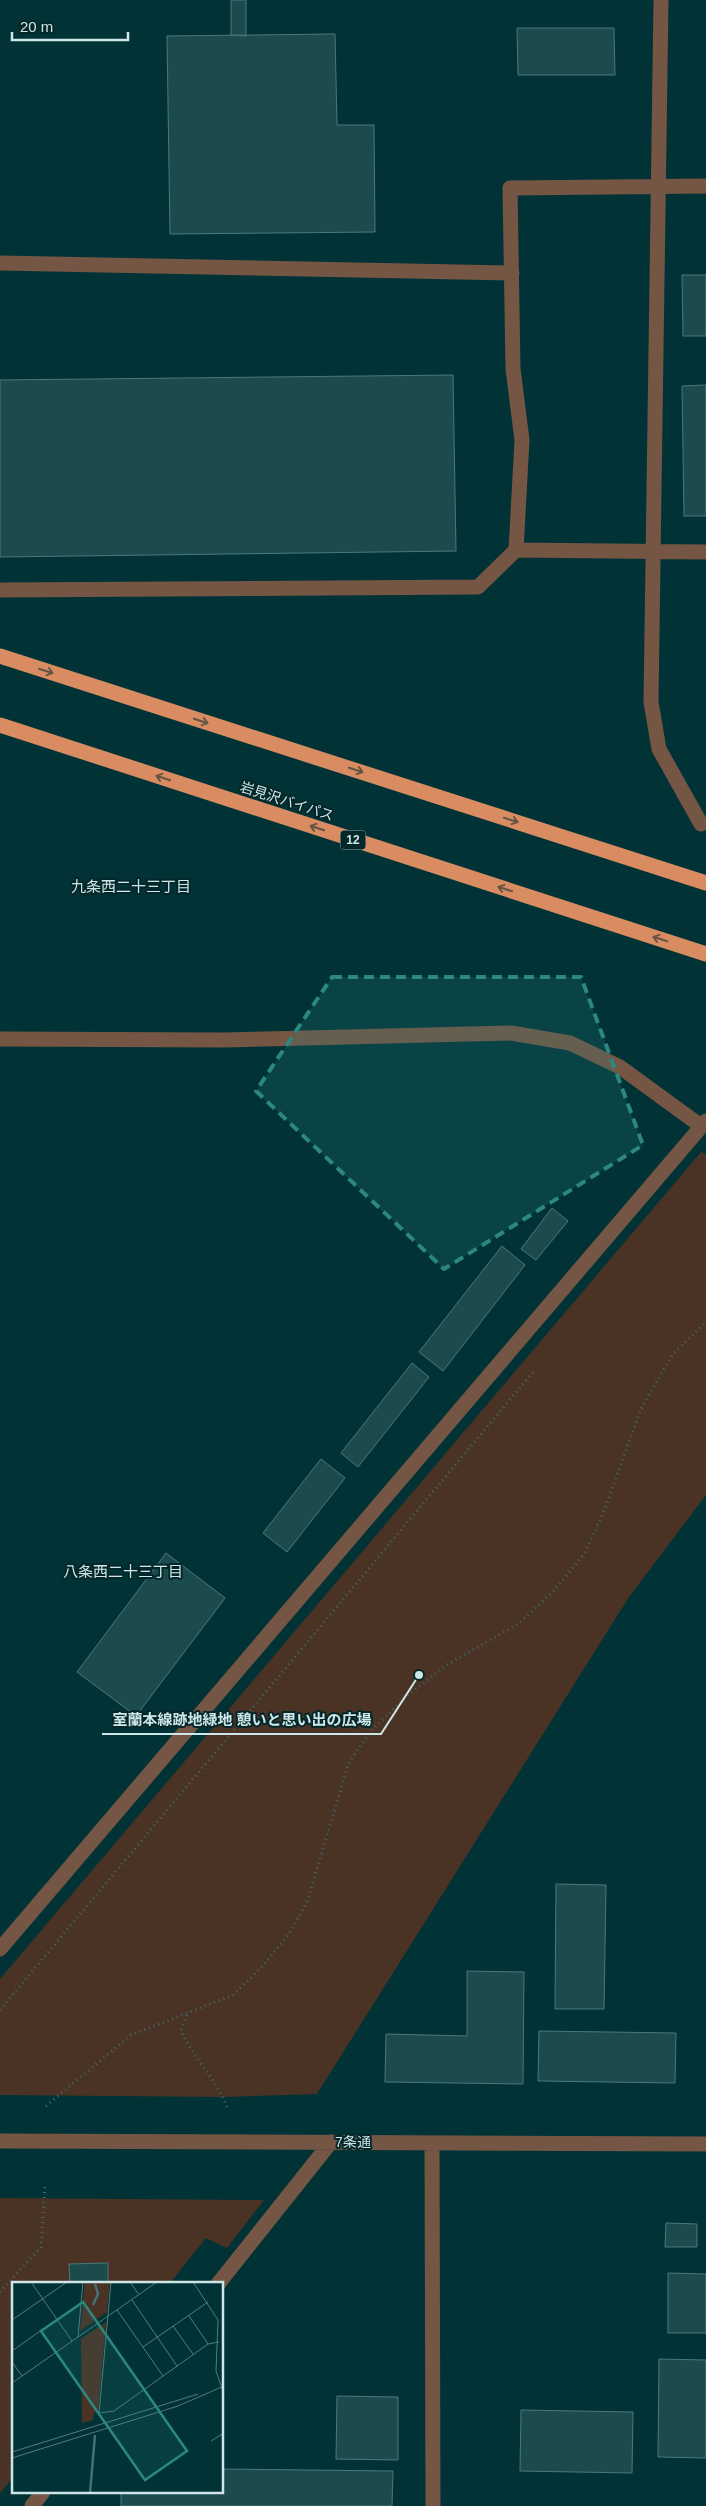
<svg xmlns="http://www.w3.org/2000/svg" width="706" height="2506" font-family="Arial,'Noto Sans JP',sans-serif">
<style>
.green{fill:#4a3225}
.building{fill:#1c4b4e;stroke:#4c787c}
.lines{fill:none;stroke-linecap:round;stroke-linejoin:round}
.path{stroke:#3f696c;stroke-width:3;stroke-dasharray:1 4;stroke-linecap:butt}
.minor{stroke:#755544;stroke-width:15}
.highway{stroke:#d98c61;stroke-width:15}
.oneway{stroke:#645443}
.marked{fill:#2c8780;fill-opacity:0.2;stroke:#2c8780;stroke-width:4;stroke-dasharray:10 6;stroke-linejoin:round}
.labels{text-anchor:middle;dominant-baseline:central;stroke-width:4;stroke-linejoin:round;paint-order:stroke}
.shield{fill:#04272a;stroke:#92adaf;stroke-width:1}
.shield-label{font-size:12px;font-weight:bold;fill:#cfe6e8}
.street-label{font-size:14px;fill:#cfe6e8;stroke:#04272a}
.neighbourhood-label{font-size:15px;fill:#cfe6e8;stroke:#04272a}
.inset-river{fill:none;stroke:#447276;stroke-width:2.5}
.inset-road{fill:none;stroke:#537b7d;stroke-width:1}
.view{fill:#2c8780;fill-opacity:0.15;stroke:#2c8780;stroke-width:2.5}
.inset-edge{fill:none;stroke:#cfe6e8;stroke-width:2.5}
.leader{fill:none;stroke:#cfe6e8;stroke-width:2}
.callout-dot{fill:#cfe6e8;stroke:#04272a;stroke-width:2}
.callout-label{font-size:15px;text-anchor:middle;font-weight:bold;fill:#cfe6e8;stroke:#04272a;stroke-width:4;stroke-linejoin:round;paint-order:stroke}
</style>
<rect width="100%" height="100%" fill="#013336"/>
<path class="green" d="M701,1152L706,1154V1495L629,1597L317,2094L223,2097L0,2095V1979Z
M0,2198L264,2200L227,2248L206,2238L170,2283L14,2284V2476L0,2493Z"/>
<path class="building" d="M231,0H246V36L231,35Z
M517,28H614L615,75H518Z
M335,34L337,125H374L375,232L170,234L167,36Z
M682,275H706V336H683Z
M453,375L456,551L0,557V380Z
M706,385V516H684L682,386Z
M552,1208L568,1221L536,1260L521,1249Z
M502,1246L525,1265L443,1371L419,1352Z
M412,1363L429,1377L358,1467L341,1453Z
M321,1459L345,1478L287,1552L263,1533Z
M166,1553L225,1598L136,1716L77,1672Z
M556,1884L606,1885L604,2009H555Z
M467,1971L524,1972L523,2084L385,2082L386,2034L467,2036Z
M539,2031L676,2033L675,2083L538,2081Z
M666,2223L697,2224V2247H665Z
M108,2263V2284H70L69,2264Z
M668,2273L706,2274V2333H668Z
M659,2359L706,2360V2458L658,2457Z
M337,2396L398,2397V2460L336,2459Z
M521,2410L633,2412L632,2473L520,2471Z
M222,2469L393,2471L392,2506H121V2492H222Z"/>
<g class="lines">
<path class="path" d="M0,2010L533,1372
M187,2015L181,2031C194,2058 216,2079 227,2107
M46,2106L131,2035L233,1995L261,1968L289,1934L307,1902L349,1762L372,1730L407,1696L445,1666L518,1624L554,1591L584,1554L604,1511L641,1409L672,1355L706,1322
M0,2292L41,2247L45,2184"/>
<path class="minor" d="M661,0L651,702L659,749L701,824
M0,263L512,273
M516,550L706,552
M0,590L478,587L516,550L522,440L513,369L510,188L706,186
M0,1039L223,1040L511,1033L570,1043L620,1067L701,1126
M0,1949L706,1121
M0,2141L706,2144
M432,2143L433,2506
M218,2284L331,2142
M32,2506L43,2492"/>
<path class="highway" d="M0,656L706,883
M0,725L706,954"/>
</g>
<defs><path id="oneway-shaft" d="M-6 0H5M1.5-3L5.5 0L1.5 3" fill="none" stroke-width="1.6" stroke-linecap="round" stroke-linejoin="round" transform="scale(1.25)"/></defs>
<g class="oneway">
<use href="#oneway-shaft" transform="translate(46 671) rotate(18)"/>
<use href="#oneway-shaft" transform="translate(201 721) rotate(18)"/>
<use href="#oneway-shaft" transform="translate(356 770) rotate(18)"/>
<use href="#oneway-shaft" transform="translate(163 778) rotate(-162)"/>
<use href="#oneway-shaft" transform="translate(511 820) rotate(18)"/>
<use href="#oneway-shaft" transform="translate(317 828) rotate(-162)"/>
<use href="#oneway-shaft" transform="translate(505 889) rotate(-162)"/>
<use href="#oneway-shaft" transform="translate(660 939) rotate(-162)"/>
</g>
<path class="marked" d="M332,977H581L643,1145L444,1269L256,1091Z"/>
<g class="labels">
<rect class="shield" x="340.5" y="830.5" width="25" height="19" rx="4"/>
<g class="shield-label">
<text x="353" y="840">12</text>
</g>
<g class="street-label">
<text transform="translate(287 801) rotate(18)">岩見沢バイパス</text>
<text x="353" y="2142">7条通</text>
</g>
<g class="neighbourhood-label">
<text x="131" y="886">九条西二十三丁目</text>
<text x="123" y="1571">八条西二十三丁目</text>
</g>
</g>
<g transform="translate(12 2282)">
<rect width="211" height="211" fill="#013336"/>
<path d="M73,0H98L95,30L68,49ZM94,40L86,130H82L81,138L70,141L69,57Z" fill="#4a3225"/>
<path class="inset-river" d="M81,23L86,12L83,2M78,211L83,153"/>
<path class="inset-road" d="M19,0L60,59M99,0L87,131L102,129L196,62L207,60M118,0L127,13M181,0L206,38L204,89L212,112M120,18L165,84M105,28L151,94M177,34L196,62M0,38L55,0M161,44L181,72M66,55L71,0M131,65L196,20M0,69L45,37M0,80L10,94M0,101L145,0M199,159L212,151M0,170L186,112M0,176L166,124L212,104"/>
<path class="view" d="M71,20L175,169L133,198L29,49Z"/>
<rect width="211" height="211" class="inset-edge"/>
</g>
<path class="leader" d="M419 1675L381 1734H102"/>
<circle class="callout-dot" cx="419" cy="1675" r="5"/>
<g class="callout-label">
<text x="242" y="1725">室蘭本線跡地緑地 憩いと思い出の広場</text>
</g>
<path d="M12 32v8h116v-8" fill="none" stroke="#cfe6e8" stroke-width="2.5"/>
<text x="20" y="32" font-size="15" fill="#cfe6e8" stroke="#04272a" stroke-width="4" paint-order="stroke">20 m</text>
</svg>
